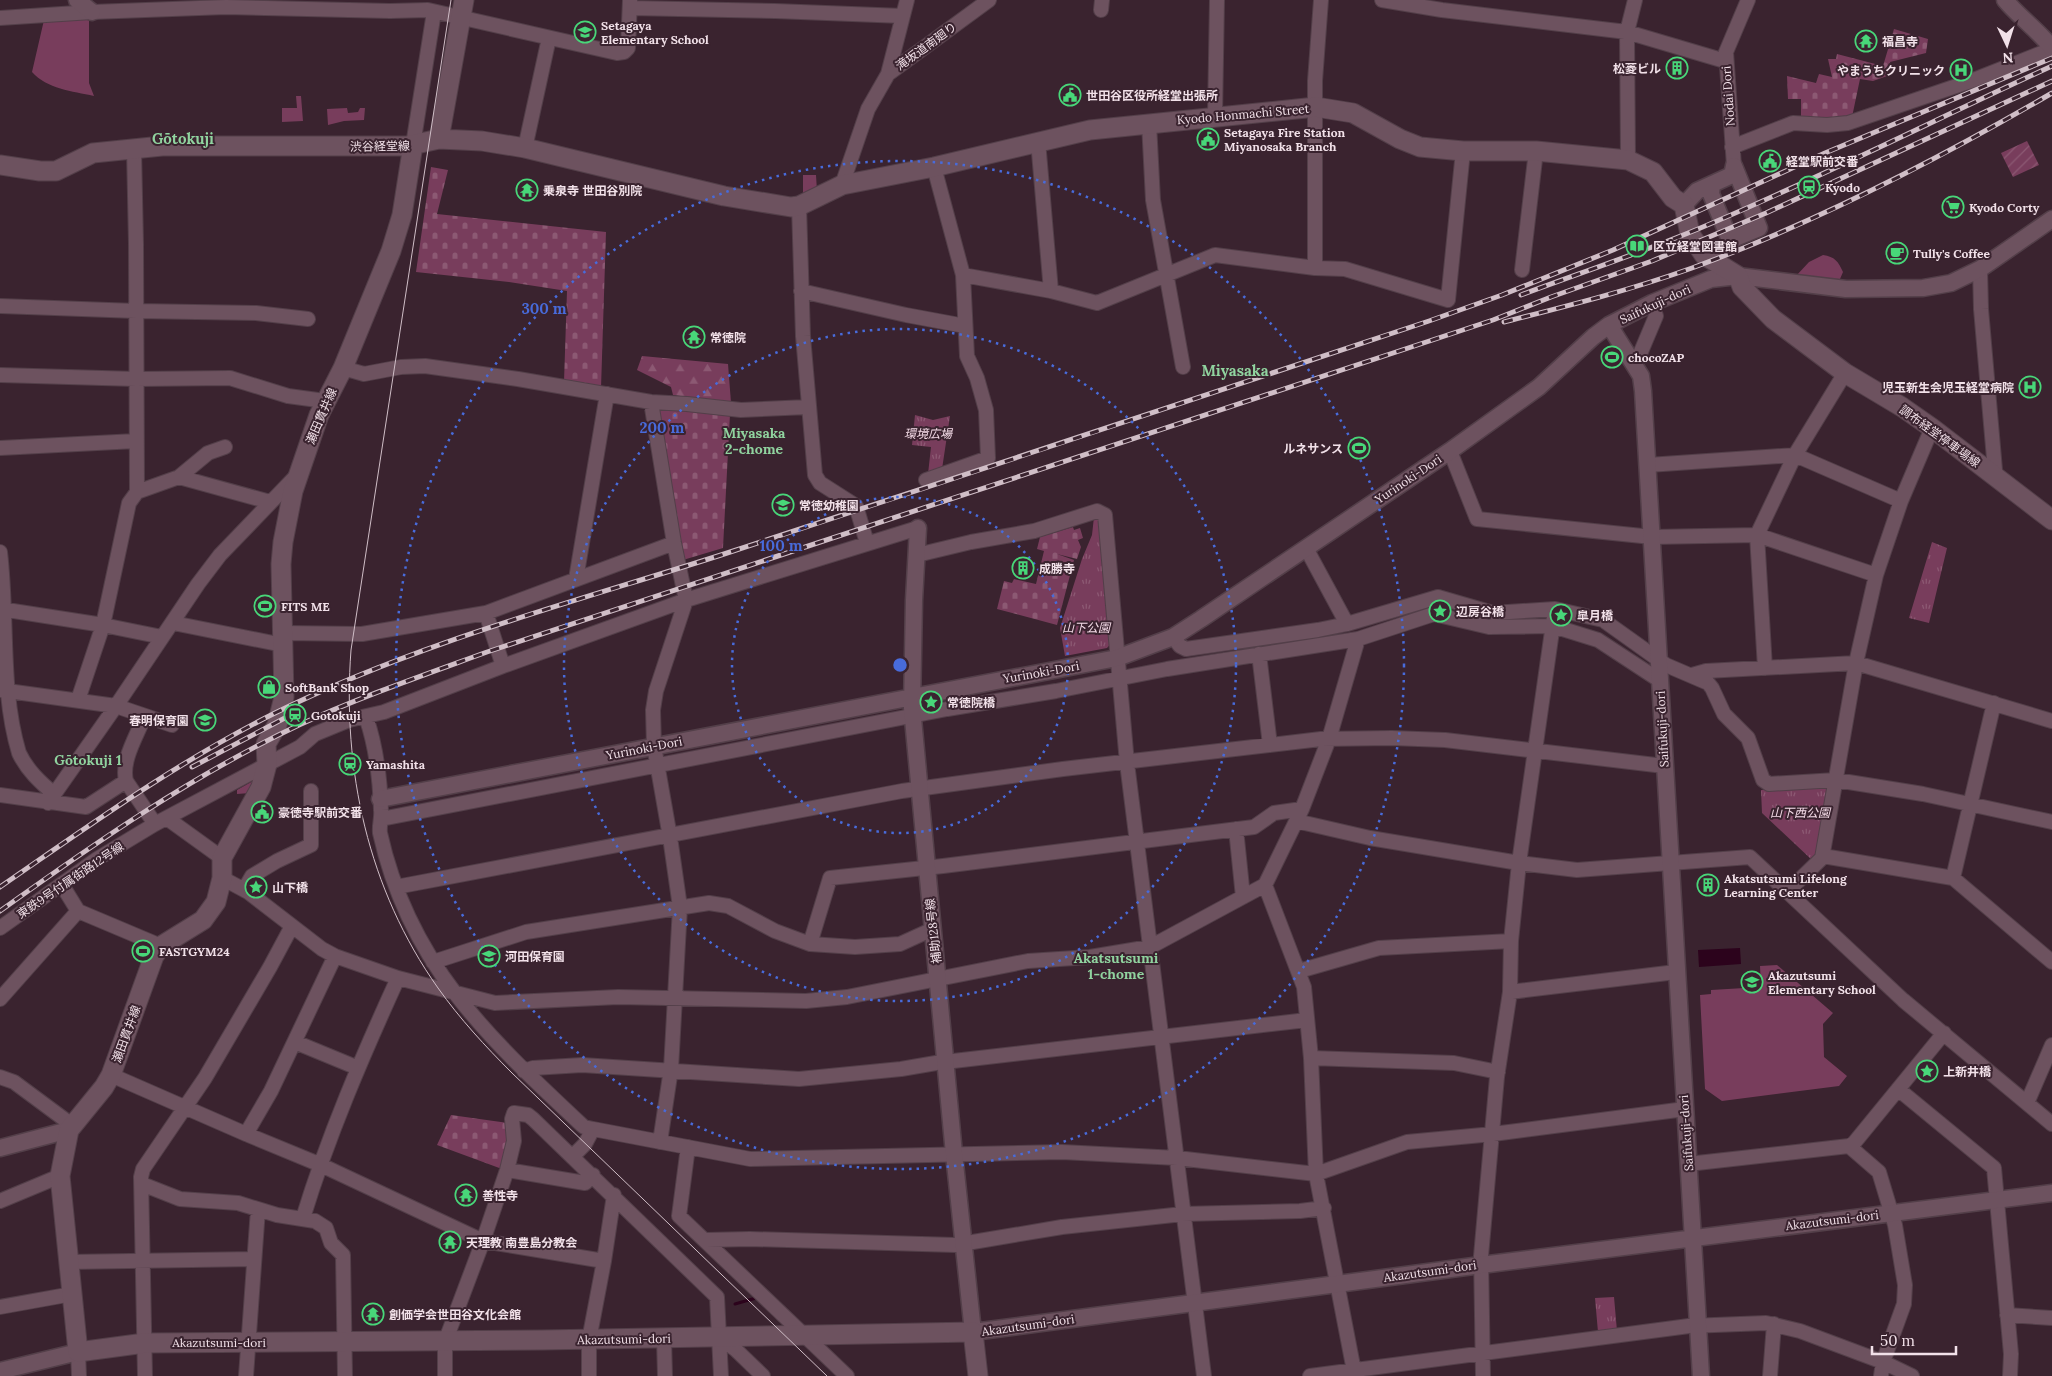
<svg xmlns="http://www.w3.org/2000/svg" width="2052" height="1376" font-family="Lora,'Noto Sans JP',serif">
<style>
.grass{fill:#783d5c}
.forest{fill:url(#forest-firs)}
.cemetery{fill:url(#cemetery-stones)}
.park{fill:url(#park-tufts)}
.garden{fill:url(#garden-furrows)}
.water{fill:#2c031c}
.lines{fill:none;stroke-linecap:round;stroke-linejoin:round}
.stream{stroke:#2c031c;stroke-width:3}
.minor-casing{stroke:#533f49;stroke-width:16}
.tertiary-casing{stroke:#533f49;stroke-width:19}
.secondary-casing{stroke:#533f49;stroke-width:21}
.minor{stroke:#6d525f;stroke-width:14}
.tertiary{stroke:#6d525f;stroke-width:16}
.secondary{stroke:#6d525f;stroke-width:19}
.tram{stroke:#d0bec7;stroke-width:1}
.rail-casing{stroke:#d0bec7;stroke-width:5}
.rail{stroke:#3a232f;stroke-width:3;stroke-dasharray:9;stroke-linecap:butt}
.ring{fill:none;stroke:#486bdb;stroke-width:2.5;stroke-dasharray:2.5 5}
.labels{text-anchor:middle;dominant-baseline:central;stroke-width:4;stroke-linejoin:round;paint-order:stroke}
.poi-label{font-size:12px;font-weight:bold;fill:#f2e1e9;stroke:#3a232f;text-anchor:start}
.street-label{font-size:12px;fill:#f2e1e9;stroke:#3a232f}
.park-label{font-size:12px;font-style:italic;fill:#f5dce8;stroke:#3a232f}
.neighbourhood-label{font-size:14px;font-weight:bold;fill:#90d39f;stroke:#3a232f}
.quarter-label{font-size:15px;font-weight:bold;fill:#90d39f;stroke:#3a232f}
.centre{fill:#486bdb;stroke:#3a232f;stroke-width:2.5}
.ring-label{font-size:15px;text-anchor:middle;font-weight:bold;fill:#486bdb;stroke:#3a232f;stroke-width:4;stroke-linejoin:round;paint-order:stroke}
</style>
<defs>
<pattern id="forest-firs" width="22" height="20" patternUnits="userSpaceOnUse" patternTransform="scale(1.25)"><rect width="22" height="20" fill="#783d5c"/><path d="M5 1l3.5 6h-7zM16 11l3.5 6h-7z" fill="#8c5973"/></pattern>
<pattern id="cemetery-stones" width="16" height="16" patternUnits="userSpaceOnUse" patternTransform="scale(1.25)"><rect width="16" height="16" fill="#783d5c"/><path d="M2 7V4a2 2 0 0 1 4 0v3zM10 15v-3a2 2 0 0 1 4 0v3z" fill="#8c5973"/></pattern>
<pattern id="park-tufts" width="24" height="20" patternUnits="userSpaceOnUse" patternTransform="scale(1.25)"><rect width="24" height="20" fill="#783d5c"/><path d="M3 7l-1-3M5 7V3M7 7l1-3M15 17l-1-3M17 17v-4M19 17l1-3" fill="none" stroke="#8c5973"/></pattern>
<pattern id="garden-furrows" width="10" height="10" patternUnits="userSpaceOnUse" patternTransform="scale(1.25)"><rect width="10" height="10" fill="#783d5c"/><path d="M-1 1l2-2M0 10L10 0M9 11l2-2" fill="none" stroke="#8c5973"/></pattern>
</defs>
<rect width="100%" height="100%" fill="#3a232f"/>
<path class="grass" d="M89,18V83L94,96C72,91 47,89 32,72L44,20Z
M296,96H301L303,121L282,122V108H297Z
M347,108L348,113L358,112L360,108H365L364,120L344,121L328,125L327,109Z
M803,175H816L817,191L803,197Z
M1823,255C1835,257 1838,261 1843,272L1840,279L1834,282L1796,276L1809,262Z
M253,781L250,793L237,794V790Z
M1777,965L1833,1013L1823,1024L1824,1057L1847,1076L1839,1086L1722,1101L1705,1089L1700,995L1711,994V990L1761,987L1760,966Z"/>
<path class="forest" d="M642,356L728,364L731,403L673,395L671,387L637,370Z"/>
<path class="cemetery" d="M1894,29L1928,39L1926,53L1890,62L1893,74L1873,81L1860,79L1852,117L1847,119L1801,118V99H1788L1787,76L1816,83L1819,74L1832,77L1828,59H1836L1837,54L1883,66Z
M431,167L448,170L437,214L606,232L601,388L564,382L567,291L509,282L416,272Z
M660,407L730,414L723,548L683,560L656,412Z
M1073,527L1074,530L1080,528L1083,538L1078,540L1081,547L1077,559L1057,554L1074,560L1057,625L997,609L1004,581L1012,583L1014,579L1036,584L1044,551L1037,549L1040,537Z
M451,1115L508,1123L509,1143L502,1169L437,1145Z"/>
<path class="park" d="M915,415L933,420L950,416L942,469L928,474L931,447L912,445Z
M1094,517L1102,520L1112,642L1107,648L1065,656L1060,628L1082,559L1092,535Z
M1932,542L1947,548L1929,623L1909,618Z
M1826,785L1829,790L1820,853L1812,860L1762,813L1761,790Z
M1614,1297L1617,1331L1598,1332L1595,1298Z"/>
<path class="garden" d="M2027,141L2039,165L2013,177L2001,153Z"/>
<path class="water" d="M1740,948L1741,964L1699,967L1698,950Z"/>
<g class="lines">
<path class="stream" d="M735,1304L756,1298"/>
<g class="minor-casing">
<path id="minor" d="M1382,0L1442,10L1627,32L1725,61
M630,8L775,11L903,16
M1101,10L1102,0
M0,18L92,12L226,7L390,11L428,10L617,53L624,52L628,48L630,0
M888,74L907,0
M1215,116L1217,0
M1149,123L1153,200L1183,367
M1038,141L1051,291
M413,145L434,12
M1732,147L1793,123L1827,125L1848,123L1971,81L2052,49
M525,148L549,38
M1628,160L1627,32L1635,0
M1734,166L1726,52L1748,0
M842,185L868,109L888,74L989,0
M799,206L803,336L815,475L820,483L856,506L867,543
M1315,268V81L1321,0
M1980,269L1981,309L1995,470L1993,476
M1522,270L1536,151
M963,275L1051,291L1097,303L1215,255L1315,268L1345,269L1448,300L1463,151
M801,291L906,315L965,326
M0,306L136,311L256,313L308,319
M1632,361L1640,354L1656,316L1652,303
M343,368L364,374L401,367L425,366L518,379L651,402L687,404L741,410L808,407
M0,375L136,379L230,378L288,396L325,401
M651,402L674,543L686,600L656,691L653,710L654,746L670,837L680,907L671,1069L660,1142
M0,448L136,441
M1450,451L1477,519L1652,537L1757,535L1876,575
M1648,465L1795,455L1901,501
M179,477L270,502
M926,480L988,458L986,410L977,378L967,356L963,275L934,167
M137,492L179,477L208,453L225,447
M1306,548L1347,624
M0,552C8,618 0,690 19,753C27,770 40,782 54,794
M917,555L971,542L1034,531L1097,511L1105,515L1127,763L1204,1376
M576,579L607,394
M0,609L103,625L162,637
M486,613L503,666
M173,623L283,645
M283,633L362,634L486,613L674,543
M1173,637L1180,646L1186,649L1318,630L1347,624L1438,597L1493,613L1555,609L1603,620L1666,665L1708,683L1712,688L1724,714L1748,738L1763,780L1769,784L1836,780L1923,794L2052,822
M1259,654L1270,745
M1765,668L1757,535L1795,455L1845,373
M1692,675L1706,671L1856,663L2052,721
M0,690L116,706L172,725
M78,700L103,625L129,503L137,492L136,244L134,149
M144,717C137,736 121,760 126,781L155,824
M366,717C376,746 380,779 381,810C382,818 379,825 380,833C409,965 490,1039 584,1127L593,1129L750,1159L1062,1152L1177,1158L1316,1174L1407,1142L1493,1134L1685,1109
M0,795L86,807L126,781
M48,803L116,706L198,584L220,555L297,475
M168,819L222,858
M381,819L947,709L1056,691L1167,669L1358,639L1434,614L1489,627L1553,626L1598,640L1659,680
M1296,821L1370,838L1519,863L1577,870L1750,857L1903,1000L2052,1124
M1236,829L1243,897
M1823,856L1953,878L2052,962
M222,878L248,892L322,949L335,956L398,978L495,1003L618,997L806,1001L847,997L1028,961L1090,957L1150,947L1265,885L1302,809L1329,739L1358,639
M1953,878L1994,703
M62,885L78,911L161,946
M1265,885L1304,987L1311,1058L1316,1174L1355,1376
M396,887L902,791L1063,769L1321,739L1392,738L1445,740L1664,766
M244,890L252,876L277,861L311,845V791
M1787,892L1822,858L1856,663L1876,575L1901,501L1932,428
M0,928L97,859L155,824L300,747L315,734L349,720L384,712L503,666L686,600L918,528
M810,944L830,878L943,866L1254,827L1274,813L1302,809
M433,962L526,932L709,903L728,906L775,931L810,944L855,947L900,944L933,929
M1299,971L1379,948L1511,941
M1510,992L1676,972
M0,999L78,911
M295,1042L358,1068
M1311,1058L1454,1063L1498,1072
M524,1071L533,1068L582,1065L799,1079L901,1069L936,1063L1307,1020
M111,1075L246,1134L321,1165L483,1241L604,1261
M0,1077L14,1082L72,1125
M1898,1089L1994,1168L2011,1354L2010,1376
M2027,1103L2052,1045
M246,1134L271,1091L335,956
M1849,1146L1879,1172L1895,1225L1905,1285L1904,1304L1883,1362L1881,1376
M688,1147L679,1216L847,1376
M573,1156L585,1144L593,1129
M1688,1164L1849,1146L1854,1143L1944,1033
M507,1170L585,1183L593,1175
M142,1184L180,1199L238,1203L277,1215L315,1221L326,1228L331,1243L343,1255L345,1376
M0,1201L60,1176
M303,1218C328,1136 362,1057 398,978
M706,1240L750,1239L955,1245L1062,1227L1183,1214L1300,1211L1324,1208
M68,1262L254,1259
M0,1307L72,1294
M2007,1315L2052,1318
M720,1338L735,1349L763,1376
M664,1339L665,1376
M78,1352L79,1376
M145,1376L141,1177L143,1169L205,1078L270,967L292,926
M246,1376L258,1209
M445,1376V1342L483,1241L507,1170L514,1141L512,1119L514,1113L528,1115L533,1119L717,1297L721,1376
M589,1376V1340L604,1261L614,1195
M1310,1376L1689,1326L1766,1323L1800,1331L1883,1362L1912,1376
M1483,1376L1481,1256L1497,1077L1510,992L1511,941L1519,863L1554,617
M1770,1376L1774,1324"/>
</g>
<g class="tertiary-casing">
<path id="tertiary" d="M77,0L92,12
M2005,0C2019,17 2038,30 2052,48
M1712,184L1711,194L1730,240L1759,228L1734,166
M1684,205L1697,191L1732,175L1734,166
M1609,325L1641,376L1643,391L1701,1376
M918,528L914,600L912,708L954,1154L973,1332L1481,1265L2052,1193
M380,799L1117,658L1173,637L1201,619L1450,451L1539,387L1593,337L1609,325L1652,303L1711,279L1738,276L1846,289L1923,288L1951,283L1980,269L2052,219
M0,1148L69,1130
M0,1371L78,1352"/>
</g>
<g class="secondary-casing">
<path id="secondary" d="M439,139L464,0
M413,145L402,215L391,251L343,368L319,415L293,491L283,542L281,564L284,697L277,725L266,744L267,764L261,787L222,858V878L216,902L203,920L161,946L154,956L111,1075L104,1087L69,1130L60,1176L78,1352L145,1343L542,1340L973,1332L978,1376
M0,165L40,171H56L93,153L162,146H407L439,139L482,141L525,148L724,196L791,207L799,206L842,185L934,167L1090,130L1316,107L1353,113L1400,139L1420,147L1463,151H1536L1628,160L1653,172L1673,198L1684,205L1690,234L1704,255L1738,276L1742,287L1773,319L1845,373L1902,407L1932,428L2052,520"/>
</g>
<use href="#minor" class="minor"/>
<use href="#tertiary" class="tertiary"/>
<use href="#secondary" class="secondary"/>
<path class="tram" d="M451,0L351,650C342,770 368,889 438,988C460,1019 485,1046 512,1073L827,1376"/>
<g class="rail-casing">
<path id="rail" d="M1521,295C1580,273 1640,253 1698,229C1818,179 1934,120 2052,66
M1504,322C1567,306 1631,290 1692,268C1817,222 1937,160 2052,93
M192,767L300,710
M0,887C90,825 177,762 275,713C417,643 571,603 721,555C958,478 1193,399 1429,321L1502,295L1613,250L1825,153L2052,58
M0,911C95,843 193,775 299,725C360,697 424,675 487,652L1493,320L1551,297L1652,261L1766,213L2052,81"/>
</g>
<use href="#rail" class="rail"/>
</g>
<g class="ring">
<circle cx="900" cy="665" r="168"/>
<circle cx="900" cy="665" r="336"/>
<circle cx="900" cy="665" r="504"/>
</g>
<defs>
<g id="school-ring" transform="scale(1.125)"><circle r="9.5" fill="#3a232f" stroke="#48d779" stroke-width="1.5"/><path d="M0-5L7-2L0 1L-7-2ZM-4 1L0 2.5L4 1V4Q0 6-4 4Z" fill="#48d779"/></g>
<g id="temple-ring" transform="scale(1.125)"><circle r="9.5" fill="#3a232f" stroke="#48d779" stroke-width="1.5"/><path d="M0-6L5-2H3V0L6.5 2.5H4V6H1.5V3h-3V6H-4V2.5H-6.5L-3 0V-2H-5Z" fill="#48d779"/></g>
<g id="building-ring" transform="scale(1.125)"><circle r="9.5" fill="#3a232f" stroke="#48d779" stroke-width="1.5"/><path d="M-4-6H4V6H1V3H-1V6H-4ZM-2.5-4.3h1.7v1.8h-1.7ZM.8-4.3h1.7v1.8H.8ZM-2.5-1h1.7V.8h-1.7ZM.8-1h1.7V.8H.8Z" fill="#48d779"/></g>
<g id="hospital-ring" transform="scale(1.125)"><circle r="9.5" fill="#3a232f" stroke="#48d779" stroke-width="1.5"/><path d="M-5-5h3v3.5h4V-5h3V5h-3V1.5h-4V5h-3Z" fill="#48d779"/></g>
<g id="civic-ring" transform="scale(1.125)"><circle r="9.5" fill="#3a232f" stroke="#48d779" stroke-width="1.5"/><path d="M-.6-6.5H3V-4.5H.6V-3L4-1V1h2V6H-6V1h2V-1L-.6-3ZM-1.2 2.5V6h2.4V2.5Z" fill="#48d779"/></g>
<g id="station-ring" transform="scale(1.125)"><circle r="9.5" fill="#3a232f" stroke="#48d779" stroke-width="1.5"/><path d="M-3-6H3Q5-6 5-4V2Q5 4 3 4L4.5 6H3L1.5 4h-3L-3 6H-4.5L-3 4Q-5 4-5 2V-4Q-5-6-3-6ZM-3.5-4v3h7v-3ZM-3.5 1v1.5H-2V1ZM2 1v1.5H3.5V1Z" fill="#48d779"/></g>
<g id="supermarket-ring" transform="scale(1.125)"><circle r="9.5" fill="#3a232f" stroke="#48d779" stroke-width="1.5"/><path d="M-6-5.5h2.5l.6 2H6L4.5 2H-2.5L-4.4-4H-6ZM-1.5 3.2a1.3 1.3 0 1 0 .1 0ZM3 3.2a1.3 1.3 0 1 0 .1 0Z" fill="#48d779"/></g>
<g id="library-ring" transform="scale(1.125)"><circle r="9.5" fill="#3a232f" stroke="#48d779" stroke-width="1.5"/><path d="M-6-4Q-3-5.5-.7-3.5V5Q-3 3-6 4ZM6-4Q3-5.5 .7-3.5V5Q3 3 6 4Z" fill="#48d779"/></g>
<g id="cafe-ring" transform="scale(1.125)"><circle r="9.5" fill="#3a232f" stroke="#48d779" stroke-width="1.5"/><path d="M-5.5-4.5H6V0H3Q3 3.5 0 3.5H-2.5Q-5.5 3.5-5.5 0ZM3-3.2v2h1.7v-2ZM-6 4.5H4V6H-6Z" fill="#48d779"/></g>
<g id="stadium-ring" transform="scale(1.125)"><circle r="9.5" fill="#3a232f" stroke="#48d779" stroke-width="1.5"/><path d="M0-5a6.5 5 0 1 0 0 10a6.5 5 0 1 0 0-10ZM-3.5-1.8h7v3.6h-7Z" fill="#48d779"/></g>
<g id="sight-ring" transform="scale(1.125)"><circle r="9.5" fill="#3a232f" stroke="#48d779" stroke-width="1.5"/><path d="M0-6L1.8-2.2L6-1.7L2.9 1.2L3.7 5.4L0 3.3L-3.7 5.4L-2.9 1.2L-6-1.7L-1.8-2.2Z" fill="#48d779"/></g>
<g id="shop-ring" transform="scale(1.125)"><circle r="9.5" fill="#3a232f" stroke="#48d779" stroke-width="1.5"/><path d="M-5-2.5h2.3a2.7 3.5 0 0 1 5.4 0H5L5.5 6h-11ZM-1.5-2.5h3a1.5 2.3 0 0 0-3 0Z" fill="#48d779"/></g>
</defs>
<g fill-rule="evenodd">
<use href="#school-ring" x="585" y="32"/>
<use href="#temple-ring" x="1866" y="41"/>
<use href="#building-ring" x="1677" y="68"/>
<use href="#hospital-ring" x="1961" y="70"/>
<use href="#civic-ring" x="1070" y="95"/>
<use href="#civic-ring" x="1208" y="139"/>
<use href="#civic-ring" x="1770" y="161"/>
<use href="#station-ring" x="1809" y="187"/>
<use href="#temple-ring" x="527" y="190"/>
<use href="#supermarket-ring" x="1953" y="207"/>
<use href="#library-ring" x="1637" y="246"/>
<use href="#cafe-ring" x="1897" y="253"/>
<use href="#temple-ring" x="694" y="337"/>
<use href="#stadium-ring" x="1612" y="357"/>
<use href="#hospital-ring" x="2030" y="387"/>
<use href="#stadium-ring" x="1359" y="448"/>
<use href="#school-ring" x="783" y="505"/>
<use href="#building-ring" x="1023" y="568"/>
<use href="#stadium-ring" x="265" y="606"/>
<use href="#sight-ring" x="1440" y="611"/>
<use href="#sight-ring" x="1561" y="615"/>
<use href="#shop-ring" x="269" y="687"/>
<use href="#sight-ring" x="931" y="702"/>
<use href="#station-ring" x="295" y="715"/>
<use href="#school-ring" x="205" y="720"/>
<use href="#station-ring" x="350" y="764"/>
<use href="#civic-ring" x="262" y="812"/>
<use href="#building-ring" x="1708" y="885"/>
<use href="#sight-ring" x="256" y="887"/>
<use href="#stadium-ring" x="143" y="951"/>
<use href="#school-ring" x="489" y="956"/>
<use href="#school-ring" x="1752" y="982"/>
<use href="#sight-ring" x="1927" y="1071"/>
<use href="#temple-ring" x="466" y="1195"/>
<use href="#temple-ring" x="450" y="1242"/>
<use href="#temple-ring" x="373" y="1314"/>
</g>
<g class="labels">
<g class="poi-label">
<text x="601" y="25">Setagaya<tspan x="601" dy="14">Elementary School</tspan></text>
<text x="1882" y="41">福昌寺</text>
<text x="1661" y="68" text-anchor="end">松菱ビル</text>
<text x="1945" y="70" text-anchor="end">やまうちクリニック</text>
<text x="1086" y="95">世田谷区役所経堂出張所</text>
<text x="1224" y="132">Setagaya Fire Station<tspan x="1224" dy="14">Miyanosaka Branch</tspan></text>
<text x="1786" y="161">経堂駅前交番</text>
<text x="1825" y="187">Kyodo</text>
<text x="543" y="190">乗泉寺 世田谷別院</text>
<text x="1969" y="207">Kyodo Corty</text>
<text x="1653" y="246">区立経堂図書館</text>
<text x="1913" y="253">Tully's Coffee</text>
<text x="710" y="337">常徳院</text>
<text x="1628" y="357">chocoZAP</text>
<text x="2014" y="387" text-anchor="end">児玉新生会児玉経堂病院</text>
<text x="1343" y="448" text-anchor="end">ルネサンス</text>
<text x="799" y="505">常徳幼稚園</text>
<text x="1039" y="568">成勝寺</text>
<text x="281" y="606">FITS ME</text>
<text x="1456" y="611">辺房谷橋</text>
<text x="1577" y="615">皐月橋</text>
<text x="285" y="687">SoftBank Shop</text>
<text x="947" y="702">常徳院橋</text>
<text x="311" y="715">Gotokuji</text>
<text x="189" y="720" text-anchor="end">春明保育園</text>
<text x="366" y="764">Yamashita</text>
<text x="278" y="812">豪徳寺駅前交番</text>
<text x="1724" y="878">Akatsutsumi Lifelong<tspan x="1724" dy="14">Learning Center</tspan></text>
<text x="272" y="887">山下橋</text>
<text x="159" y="951">FASTGYM24</text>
<text x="505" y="956">河田保育園</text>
<text x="1768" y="975">Akazutsumi<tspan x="1768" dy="14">Elementary School</tspan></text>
<text x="1943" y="1071">上新井橋</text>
<text x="482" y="1195">善性寺</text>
<text x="466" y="1242">天理教 南豊島分教会</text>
<text x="389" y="1314">創価学会世田谷文化会館</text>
</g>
<g class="street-label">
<text transform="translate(926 46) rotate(-36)">滝坂道南廻り</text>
<text transform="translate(1728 96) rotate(-94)">Nodai Dori</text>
<text transform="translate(1243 114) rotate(-5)">Kyodo Honmachi Street</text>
<text transform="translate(380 146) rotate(-1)">渋谷経堂線</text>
<text transform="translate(1655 304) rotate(-25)">Saifukuji-dori</text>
<text transform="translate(321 416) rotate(-67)">瀬田貫井線</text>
<text transform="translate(1940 436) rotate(36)">調布経堂停車場線</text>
<text transform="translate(1408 479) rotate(-34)">Yurinoki-Dori</text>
<text transform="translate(1041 672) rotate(-10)">Yurinoki-Dori</text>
<text transform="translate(1662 729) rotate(-93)">Saifukuji-dori</text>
<text transform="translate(644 748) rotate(-11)">Yurinoki-Dori</text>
<text transform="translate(70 880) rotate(-34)">東鉄9号付属街路12号線</text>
<text transform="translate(933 931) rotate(-96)">補助128号線</text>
<text transform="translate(126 1034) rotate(-70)">瀬田貫井線</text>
<text transform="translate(1686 1133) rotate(-94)">Saifukuji-dori</text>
<text transform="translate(1832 1220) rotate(-7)">Akazutsumi-dori</text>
<text transform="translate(1430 1271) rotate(-8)">Akazutsumi-dori</text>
<text transform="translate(1028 1325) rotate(-8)">Akazutsumi-dori</text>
<text transform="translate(624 1339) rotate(-1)">Akazutsumi-dori</text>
<text x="219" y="1342">Akazutsumi-dori</text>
</g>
<g class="park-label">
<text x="928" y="433">環境広場</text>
<text x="1086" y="627">山下公園</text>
<text x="1800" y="812">山下西公園</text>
</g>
<g class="neighbourhood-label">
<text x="754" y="433">Miyasaka<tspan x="754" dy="16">2-chome</tspan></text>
<text x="88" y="760">Gōtokuji 1</text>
<text x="1116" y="958">Akatsutsumi<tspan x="1116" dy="16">1-chome</tspan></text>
</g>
<g class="quarter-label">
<text x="183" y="138">Gōtokuji</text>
<text x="1235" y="370">Miyasaka</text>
</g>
</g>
<circle cx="900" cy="665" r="8" class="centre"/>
<g class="ring-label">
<text x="544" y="314">300 m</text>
<text x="662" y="433">200 m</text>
<text x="781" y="551">100 m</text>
</g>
<g transform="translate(2007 45) rotate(176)" stroke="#3a232f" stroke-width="4" paint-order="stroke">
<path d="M0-4L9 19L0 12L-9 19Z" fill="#f2e1e9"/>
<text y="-8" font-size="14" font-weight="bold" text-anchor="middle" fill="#f2e1e9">N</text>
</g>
<path d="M1872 1346v8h84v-8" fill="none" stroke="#f2e1e9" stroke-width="2.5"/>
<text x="1880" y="1346" font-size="15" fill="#f2e1e9" stroke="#3a232f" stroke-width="4" paint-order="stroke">50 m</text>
</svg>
